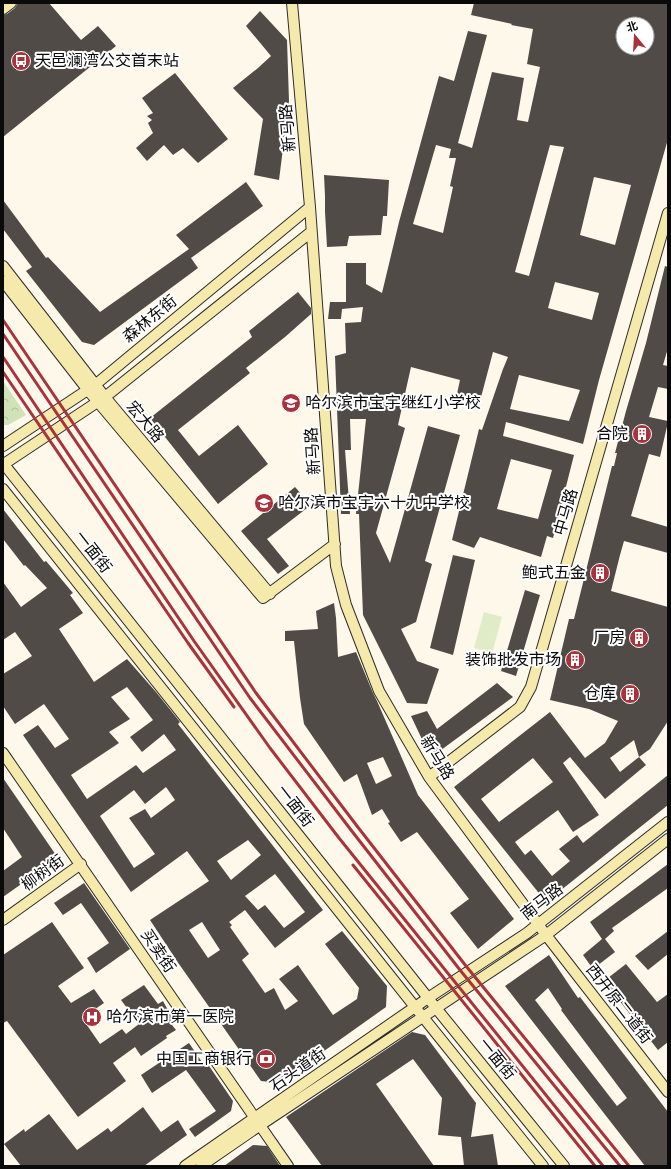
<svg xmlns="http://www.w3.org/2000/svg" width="671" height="1169" font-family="Spectral,'Noto Sans SC',serif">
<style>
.park{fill:url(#park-crowns)}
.pitch{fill:#e0ebc8}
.building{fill:#514b48;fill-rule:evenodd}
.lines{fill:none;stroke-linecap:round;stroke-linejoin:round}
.secondary-casing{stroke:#2c2c2c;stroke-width:12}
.secondary{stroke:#f5eaab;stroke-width:10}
.rail{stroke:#a9333d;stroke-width:3}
.labels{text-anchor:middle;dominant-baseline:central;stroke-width:4;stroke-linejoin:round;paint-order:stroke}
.poi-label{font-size:16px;fill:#0a0a0a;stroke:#fff;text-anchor:end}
.street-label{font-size:16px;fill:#0a0a0a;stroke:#fff}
</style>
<defs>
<pattern id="park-crowns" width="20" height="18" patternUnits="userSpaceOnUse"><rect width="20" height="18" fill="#cfe2b8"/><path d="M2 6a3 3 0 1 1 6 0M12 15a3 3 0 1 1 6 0" fill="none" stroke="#b0c19d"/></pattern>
</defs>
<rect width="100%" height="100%" fill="#fdf8e9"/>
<path class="park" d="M3,381L26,415L8,425H3Z"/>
<path class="pitch" d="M484,612L502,617L492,653L474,648Z"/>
<path class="building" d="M18,3H49L81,40L98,26L116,46L3,137V15L7,14L15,8Z
M474,3H668V139L599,380L583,444L506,422L503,436L574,455L553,538L547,536L541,557L480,537L474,548L452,540L479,429L482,430L503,369L508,357L493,352L480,401L457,394L460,380L411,367L398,425L405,428L376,533L390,563L428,426L460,435L425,561L432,564L416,622L401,629L417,661L439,669L427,704L407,703L363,615L359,514H356L366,419H350L351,450H345L350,514H341L335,356L346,353L345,323L361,322L363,307L342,309L341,319H328L330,302H346V263H366V284L382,293L399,222L439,76L454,81L468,31L487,35L458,143L472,148L492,72L524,78L517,120L528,122L540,67L527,64L533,29L511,25L512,24L471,15ZM623,24H647V48H623ZM436,145L451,149L449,158H456L450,186L453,187L443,233L413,224ZM550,145L564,147L529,276L515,272ZM594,177L631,185L615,245L580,235ZM555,282L599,293L592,320L548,308ZM519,375L580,390L569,421L510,409ZM511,459L552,470L538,519L497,509Z
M260,11L287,40L289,101L279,180L254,175L263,119L233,88L258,68L271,56L246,26Z
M175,73L228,139L198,163L183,148L173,155L164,145L147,161L136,148L153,133L148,123L152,120L147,116L153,113L142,98Z
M324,175L389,180L387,216H383L381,235L349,236L347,246L327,247L325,212V196Z
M246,182L263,206L191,258L198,268L94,345L82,342L26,271L32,267L3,229V200L46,258L48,257L100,312L189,249L176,235Z
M665,266L668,267V348L663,365L668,366V389L658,387L649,417L668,421V422L660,457L649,454L631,516L668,527V553L624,541L620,555L611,591L668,607V721L650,749L639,757L646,765L605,799L570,757L563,763L599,815L573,832L558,810L515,842L525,855L531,850L552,876L570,861L559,849L577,835L583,843L668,775V805L546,902L454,787L550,712L585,758L605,743L618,721L589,709L550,700L569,619H574L612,466H614L617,453H615L626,411L646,343ZM634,740L639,757L620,772L610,758ZM533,758L553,782L499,822L481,799Z
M298,292L311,308V314L285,337L246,368L250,373L178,430L199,456L238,425L268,464L218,504L150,418L252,337L249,331Z
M295,487L311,505L267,539L289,566L278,574L241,531Z
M3,509L44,562L46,561L73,593L70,595L83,613L59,629L94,682L127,659L156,692L180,722L178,724L323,910L275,948L245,910L229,922L232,925L230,927L249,954L242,960L265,993L274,988L285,1010L298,1001L279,979L298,965L333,1015L357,999L359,988L325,944L342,931L387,986L386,1007L279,1083L261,1081L179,964L150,920L209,881L187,851L131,892L23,735L38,725L55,748L69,739L44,704L15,724L3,706V674L32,656L15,632L3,640V582L21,607L47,588L25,565L24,566L3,539ZM127,687L153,720L130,737L142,752L164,734L176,750L143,773L136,765L87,799L71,775L119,743L109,732L130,719L111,697ZM166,787L175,800L151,818L145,809L129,818L155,854L134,868L100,816L134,790L145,804ZM248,840L261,855L231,880L217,861ZM275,874L305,912L284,928L265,905L258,910L245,896ZM202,922L220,950L208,958L189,930Z
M453,555L475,560L453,655L430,648Z
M525,590L540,595L516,676L501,671Z
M334,603L336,618L338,657L356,652L373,693L377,701L418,795L514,919L478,949L450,913L469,899L417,832L401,842L388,823L390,822L382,809L372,815L357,774L344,782L304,724L300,698L294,641H285V631L318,629L316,611ZM383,757L392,776L376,784L367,763Z
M497,683L513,697L437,753L428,752L411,716L427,711L437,729Z
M3,778L58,858L3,897V871L22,857L3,828Z
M668,864V888L612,928L614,931L605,939L615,952L593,969L583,955L602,939L590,922Z
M84,883L130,949L96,973L87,958L109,943L81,903L63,915L54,903Z
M52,922L84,968L58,986L71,1003L94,989L104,1003L82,1018L100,1044L122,1029L126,1034L139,1024L121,1000L144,985L158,1004L163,1001L175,1023L172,1025L176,1030L166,1036L167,1038L141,1056L135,1047L113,1063L126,1081L78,1117L7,1021L3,1023V955Z
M668,931V954L648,970L635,956Z
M549,955L578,998L580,997L668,1112V1166H645L505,986ZM548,988L562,1009L561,1010L627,1098L617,1106L535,1000Z
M626,964L657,1002L668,994V1042L658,1050L604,981Z
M412,1032L425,1035L476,1103L471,1137L493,1134L498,1166H464L461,1137L438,1135L442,1098L413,1059L376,1084L434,1166H322L286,1117Z
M189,1043L204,1065L207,1063L233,1101L231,1111L195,1137L189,1129L216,1111L186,1070L152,1093L141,1075Z
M143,1107L161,1132L178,1120L187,1135L144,1166H21L4,1144L24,1129L25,1132L49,1114L77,1150L108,1128L111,1132Z
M253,1145L267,1146L280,1166H224Z"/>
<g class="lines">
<g class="secondary-casing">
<path id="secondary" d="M292,3L310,207L336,566L346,605L379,691L429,777L546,935L668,1092
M3,9L11,3
M3,266L105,397L270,594
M3,281L87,389L263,598L335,544
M3,446L95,385L310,207
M3,463L436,1008L564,1166
M4,464L105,397L311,232
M3,489L423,1017L543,1166
M3,753L288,1166
M429,777L520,707L531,687L668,213
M3,920L81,864
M185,1166L428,998L527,933L668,822
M201,1166L259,1126L546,935L668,839"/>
</g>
<use href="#secondary" class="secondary"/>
<path class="rail" d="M3,320L256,693L357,826L466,966L629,1166
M3,334L250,698L351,830L460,970L620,1166
M3,357L194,641L270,748L339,838L603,1166
M3,372L188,643L234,707
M353,865L595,1166"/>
</g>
<defs>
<g id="bus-disc" transform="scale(1)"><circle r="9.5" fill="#a9333d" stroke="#fff"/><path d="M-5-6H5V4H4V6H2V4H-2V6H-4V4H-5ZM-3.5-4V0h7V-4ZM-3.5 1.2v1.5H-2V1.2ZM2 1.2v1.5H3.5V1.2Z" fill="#fff"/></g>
<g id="school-disc" transform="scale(1)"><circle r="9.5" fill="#a9333d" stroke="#fff"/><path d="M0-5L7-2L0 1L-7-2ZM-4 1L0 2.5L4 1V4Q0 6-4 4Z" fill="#fff"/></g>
<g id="building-disc" transform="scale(1)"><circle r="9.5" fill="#a9333d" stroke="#fff"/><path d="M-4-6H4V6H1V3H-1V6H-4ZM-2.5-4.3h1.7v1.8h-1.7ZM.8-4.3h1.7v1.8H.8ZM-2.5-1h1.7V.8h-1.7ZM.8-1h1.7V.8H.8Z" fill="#fff"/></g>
<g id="hospital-disc" transform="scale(1)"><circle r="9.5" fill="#a9333d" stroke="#fff"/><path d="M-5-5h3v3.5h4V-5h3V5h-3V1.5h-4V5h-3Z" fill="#fff"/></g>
<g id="bank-disc" transform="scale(1)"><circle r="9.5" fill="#a9333d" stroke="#fff"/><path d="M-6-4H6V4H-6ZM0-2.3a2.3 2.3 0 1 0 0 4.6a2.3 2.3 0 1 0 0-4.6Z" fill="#fff"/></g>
</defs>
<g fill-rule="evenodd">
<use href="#bus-disc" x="21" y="61"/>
<use href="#school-disc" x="291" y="403"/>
<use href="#building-disc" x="642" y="434"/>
<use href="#school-disc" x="264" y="503"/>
<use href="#building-disc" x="600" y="573"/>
<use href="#building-disc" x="639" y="638"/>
<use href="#building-disc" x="575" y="660"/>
<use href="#building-disc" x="630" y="694"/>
<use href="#hospital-disc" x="92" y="1017"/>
<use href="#bank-disc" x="266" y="1059"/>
</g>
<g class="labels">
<g class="poi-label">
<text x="35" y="61" text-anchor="start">天邑澜湾公交首末站</text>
<text x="305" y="403" text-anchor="start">哈尔滨市宝宇继红小学校</text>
<text x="628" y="434">合院</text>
<text x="278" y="503" text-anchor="start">哈尔滨市宝宇六十九中学校</text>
<text x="586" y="573">鲍式五金</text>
<text x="625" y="638">厂房</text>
<text x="561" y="660">装饰批发市场</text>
<text x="616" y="694">仓库</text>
<text x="106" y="1017" text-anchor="start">哈尔滨市第一医院</text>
<text x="252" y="1059">中国工商银行</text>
</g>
<g class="street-label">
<text transform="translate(288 128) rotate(-95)">新马路</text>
<text transform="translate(150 319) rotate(-39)">森林东街</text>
<text transform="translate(145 422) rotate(50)">宏大路</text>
<text transform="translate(313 451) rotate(-94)">新马路</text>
<text transform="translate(566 512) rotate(-74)">中马路</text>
<text transform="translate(93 552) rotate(52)">一面街</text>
<text transform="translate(437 758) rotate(58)">新马路</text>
<text transform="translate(295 806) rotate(52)">一面街</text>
<text transform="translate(43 873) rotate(-36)">柳树街</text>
<text transform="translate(542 902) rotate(-38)">南马路</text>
<text transform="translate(158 951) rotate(56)">买卖街</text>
<text transform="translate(619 1004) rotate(52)">西开原二道街</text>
<text transform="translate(497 1059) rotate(51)">一面街</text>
<text transform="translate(298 1070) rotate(-35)">石头道街</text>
</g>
</g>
<rect width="671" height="1169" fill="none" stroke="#0a0a0a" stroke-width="8"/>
<g transform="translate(635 36) rotate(342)"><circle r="19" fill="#ffffff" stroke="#9d9d9d"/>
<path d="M0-3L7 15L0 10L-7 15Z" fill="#a9333d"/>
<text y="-6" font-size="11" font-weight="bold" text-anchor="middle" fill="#0a0a0a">北</text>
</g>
</svg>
